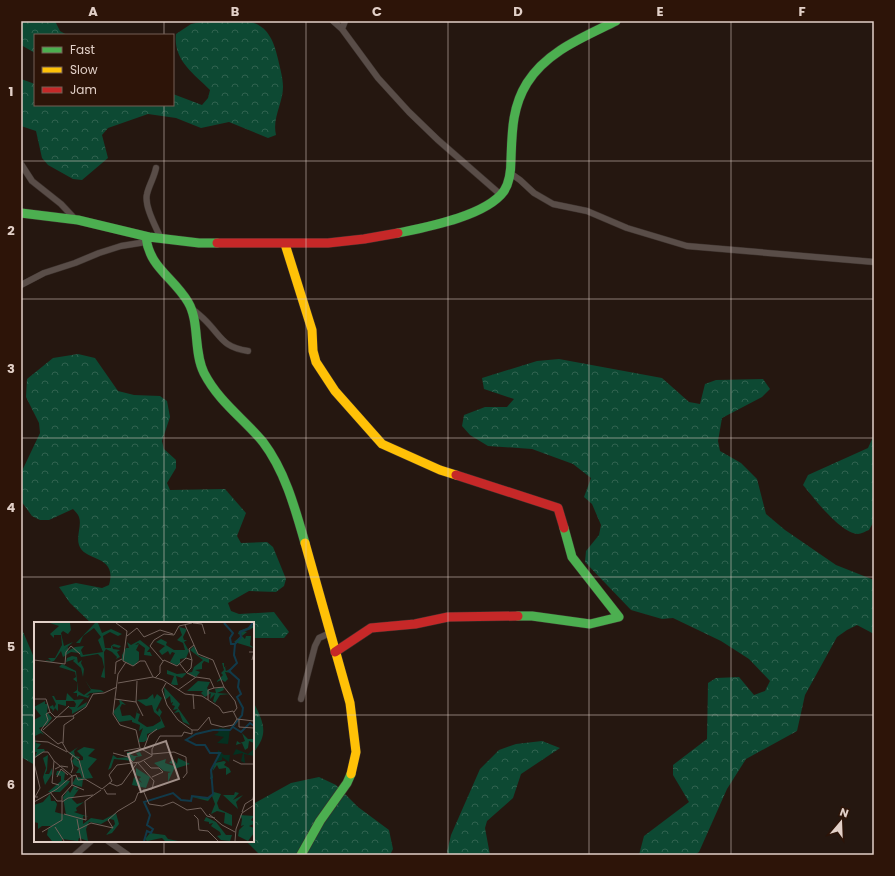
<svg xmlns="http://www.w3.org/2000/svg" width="895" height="876" font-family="Poppins,sans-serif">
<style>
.forest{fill:url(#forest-crowns)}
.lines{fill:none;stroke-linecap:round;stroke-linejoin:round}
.street-casing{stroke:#3c312c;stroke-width:7}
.fast-casing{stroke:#3c312c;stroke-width:10}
.slow-casing{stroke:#3c312c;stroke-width:10}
.jam-casing{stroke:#3c312c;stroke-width:10}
.street{stroke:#594d48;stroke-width:6}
.fast{stroke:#4caf50;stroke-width:9}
.slow{stroke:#ffc107;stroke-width:9}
.jam{stroke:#c62828;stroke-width:9}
.grid{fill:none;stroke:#e2d0c8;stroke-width:1;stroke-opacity:0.55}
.inset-river{fill:none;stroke:#113a4a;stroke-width:2}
.inset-road{fill:none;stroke:#71615a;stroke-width:1}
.view{fill:#a08f88;fill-opacity:0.15;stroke:#a08f88;stroke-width:2}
.inset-edge{fill:none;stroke:#e2d0c8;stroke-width:2}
.neatline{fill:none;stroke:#e2d0c8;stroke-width:1.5}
.grid-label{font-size:13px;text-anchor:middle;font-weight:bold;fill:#e2d0c8}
</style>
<defs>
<pattern id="forest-crowns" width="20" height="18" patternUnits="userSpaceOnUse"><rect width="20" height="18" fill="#0d4933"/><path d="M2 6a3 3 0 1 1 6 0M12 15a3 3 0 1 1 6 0" fill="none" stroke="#30624f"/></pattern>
</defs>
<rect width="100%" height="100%" fill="#251710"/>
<path class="forest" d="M21,21H55L60,31L67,35H35V53L21,45Z
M205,21C244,21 268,12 278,59C280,68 283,78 283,87C283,103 272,118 276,135L268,138L229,122L201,128L176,118L148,114L108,128L102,135L108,158L82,180L73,179L48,165L42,158L36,131L21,126V79L35,84V105H173V94L202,105L208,98L210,90C193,73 173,60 176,34L191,24Z
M78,354L95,358L118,391L134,395L160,396L167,401L170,417L162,441L164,449L176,460V468L167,483L170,490L225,489L246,513L237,536L241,543L267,542L273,547L286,579L284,586L276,592L249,591L228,603L231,611L239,614L274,612L289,632L284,638H253V623H91L70,603L59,587L76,583L102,588L109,585C118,554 84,562 79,545C76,536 82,525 79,517C78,514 75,511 73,509L49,520H40L32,516L21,501V473L40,433L39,423L26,397L27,379L53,358Z
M559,359L662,378L689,402L700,404L705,384L716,380L763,379L770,389L762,397L722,418L718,441L720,451L741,463L757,479L766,514L785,530L836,565L874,580V634L857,625L847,630L837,637L805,695L797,731L746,759L727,789L699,852L694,855H639L644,836L689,802L673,775V765L707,739L708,683L716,678L739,677L754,695L765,691L770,681L749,659L721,641L673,618L662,619L631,610L585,562L586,551L599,535L601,525L592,504L584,497L591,478L573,464L532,449L488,446L470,435L462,426L464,415L485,407H507L514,399L484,389L482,378L537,361Z
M874,435V521L869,530C866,531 861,534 858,534C840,533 814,498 803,485L808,475L868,448Z
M21,627L35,660V765L21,757Z
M253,701C263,722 270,733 253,753Z
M542,741L560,748L521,774L513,798L487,821L485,828L490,855H449L447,852L451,835L480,769L499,750L516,744Z
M319,777L336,785L358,807L389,830L393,849L390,855H260L246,841H253V804L291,783Z"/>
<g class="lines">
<g class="street-casing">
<path id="street" d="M333,21L342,29L378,78L409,112L438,140L501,195
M342,29L345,21
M21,164L32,181L61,204L75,219
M156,168C154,178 149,185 147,194C144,206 156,227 161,239
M510,173L520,180L534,193L553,204L587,211L627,228L687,246L874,262
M21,285L44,273L75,263L99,253L121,246L146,242
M191,308C196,312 201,316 205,320C222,337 222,347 248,351
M301,699L315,646L319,638L330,633
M108,841L128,855
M75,855L91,841"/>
</g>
<g class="fast-casing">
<path id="fast" d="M21,213L78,220L149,237L199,243H217
M398,233C427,227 486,216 504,191C510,182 511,170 511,159C512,132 512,107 527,83C547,51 584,37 616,21
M146,237C149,267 173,277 188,302C200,322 193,351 204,373C219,402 243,418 263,442C285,471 295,508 305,543
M518,616H532L590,624L619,617L572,557L564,528
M301,855L320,821L347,783L351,774"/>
</g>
<g class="slow-casing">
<path id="slow" d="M285,244L312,330L313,351L316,362L335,391L382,444L440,470L456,475
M305,543L350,703L356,752L351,774"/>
</g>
<g class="jam-casing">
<path id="jam" d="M217,243H328L364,239L398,233
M456,475L558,508L564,528
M335,652L371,628L415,624L448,617L518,616"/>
</g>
<use href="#street" class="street"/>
<use href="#fast" class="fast"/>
<use href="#slow" class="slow"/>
<use href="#jam" class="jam"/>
</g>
<path class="grid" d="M164,21V35M306,21V855M448,21V855M589,21V855M731,21V855M164,105V623M21,161H874M21,299H874M21,438H874M21,577H874M21,715H35M253,715H874M164,841V855"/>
<g transform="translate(34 622)">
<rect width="220" height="220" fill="#251710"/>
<path d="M185,106L196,107L194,122L183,121L190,115L180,113L184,111ZM202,127L214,132L220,127V134L210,132L211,141L207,139L209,131L199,133ZM184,128L190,133H196L195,140L188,135V138L182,140Z" fill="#053020"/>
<path d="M16,1H36L37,8L34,12L37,14L29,9L27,11L30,24L39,20L30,28L34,25V29L41,25L50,24L47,28L49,33L69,30L64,18L67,15L60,6L49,14L46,21H42L61,1H64L68,11L77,7L88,12L84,14L76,10L69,14L71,26H77V24L80,22L87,24L85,26L78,24L79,27L86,28L83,30L86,35L82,37L83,35L78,30L72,27L70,30L71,56L67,55L70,45L68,36L64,32L47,35L45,31L37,30L29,35L27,29L20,39L17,40L13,39L11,38L17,39L14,36H21L28,23L27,13H20V16L16,12L25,4ZM220,3V5L215,8L210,9L213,10L208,14L211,17L212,14H217L216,23L220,26L200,20L208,13L204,12L205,9ZM145,5L153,7L149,15L150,18H153L150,20L155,29L152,36L146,37V42L142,43L136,40L141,31L138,30L136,33L134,29L128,33L125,29L131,24L122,20L127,17L133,20L132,23L140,28H151L149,21L143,18L148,13ZM106,18L116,26L113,30H116L118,34L110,33L111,26L104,21L101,23L105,22L102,28L105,30V38L100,44L88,38V33L92,26H95L93,20L97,23ZM160,24L165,34L175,37V41L170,39L168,42V47L161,48L166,50L162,55L153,51L158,50L160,45L169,38L156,28ZM38,34L43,35L44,41L48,38L47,41L50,47L49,55L47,46L39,39L41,37L32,40L33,36ZM188,41H190V45L193,44L191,45L192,49L196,47L198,51L191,50L194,57L191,60L188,58L182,60L189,53L187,51L190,48ZM28,42L42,49L44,69L50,73L57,68L51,58L57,67L67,68L70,70L56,71L52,74L56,73L54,76L45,73L43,75V71H39L43,68V60L39,57L42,55L41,50L25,45ZM133,48L143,52L152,51V52L148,56L142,54L144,63H140L137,62L140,54L133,52ZM164,59L176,60L173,66L176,70L182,71L181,67L189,65L190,68L183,71L196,72L186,73L181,81L179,79L181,72L176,77L177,71L171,75L167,71L169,69H153ZM130,65L146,82L144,86L156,103L149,100L145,90L140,91L144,87L139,88L141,84L138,83L139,80L137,81L136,74L131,78ZM33,71L40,78L50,77L43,86L53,80L52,84L38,92V88L34,85H41L42,82L40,79H32V84L24,82V89L21,86L18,91L19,88L15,85L19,83L20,86L22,82L18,74H20L22,78H32ZM119,72L120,77L123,72L128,76L122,88L124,90L125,86L128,90L126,94L131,105L113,112V118L110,120H104L109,106L105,109L106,103L98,100V98L85,100L79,90L86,82L85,77L92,83L88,82L86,86L88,94L96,93L101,97L104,85L103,91L106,92L104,99L113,105L119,104L127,99L126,95L120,90L118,83L112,84L103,78L113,77ZM11,79V82H14L13,90L18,96L13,103L5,106L10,113L7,111L1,114L2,121L7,122L3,127H10L11,129L0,136L3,130H0V98L7,94L0,85ZM208,111L214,117H220V121L215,119L214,126L211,128L208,121L202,123L203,119L206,121L211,119ZM44,125L40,129L41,134L46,135L43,139L49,138V135L43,129L50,125L61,127L54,134L63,137L54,147L59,156L49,157L48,165L38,162L42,155L48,156L46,151H42L45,146L40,143L38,139L40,136L35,131ZM93,130H101L96,132L100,134H104L102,131L106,130L108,134L102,135L100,139L80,137L77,146L74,148L79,133L83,136L97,135L93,134ZM14,133L13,148L11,152H15L18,146V152L11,163L9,155L12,146L9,136ZM144,136L156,142L140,147L134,160V151L137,150L130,149L120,141L132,137L131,141L140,144V142L135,141L139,137L143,142ZM190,139L192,140L190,143L195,146L197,150L192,153V146L185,147L183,143L178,150L179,156L176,157L181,141ZM102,146L116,155L112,166L98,163L100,155L108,161L105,157L107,155L102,153ZM28,149L31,151L30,158L36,159L34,162L26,170H14L27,159V154L22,153L23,149ZM40,164L45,165L41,168L45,167L38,177L43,182L50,180L42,186L43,189L40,190L55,195L49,194V202L57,196L69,198L82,191L85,202L78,211L72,213L81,202L80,198L76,197L67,202L55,200L52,207L54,219L45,216L44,219L28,217V219H18L13,213L14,207L18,204H8L4,207V201L0,200V183L9,180L16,172L17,179H21L23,182L21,190L32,193L29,175L34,168L36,171ZM180,170L187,172L183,181L185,187L198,193V204L190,201L191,191L183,189L177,192L181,182L178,174L174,179L158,175L175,176ZM201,170L205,171L199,178L209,173L202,180L204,187L189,173H200ZM206,193L220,194L217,198L219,199L220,196V202L215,204L220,206V211L214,219L204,214L205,208L210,203L207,204L208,197ZM172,195L182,200L192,213H198L196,219L187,218L183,214L187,213L186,210L177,204L179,201L175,202V200L170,199ZM116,211L131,213L134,217L144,219H131L128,216L113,219L111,217Z" fill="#0d4933"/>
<path class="inset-river" d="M190,1L199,11L196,16L197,22H201M201,22L207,15L206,10L214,7L219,1M199,105L207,110L216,101L220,104M110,219L113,209L117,211L119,207L113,203L116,193L110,180L139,171L147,178L157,179L158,174L174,176L179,172L177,148L186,131H176L171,123H162L152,118L162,112L179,108H196L208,93L209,86L203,75L207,72L204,65L205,58L195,49L203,41L200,33L201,22"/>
<path class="inset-road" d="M82,1L93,9L89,39L99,44L106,39H111L119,55L129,58L151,72L168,74L185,85L189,91L199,89L203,97L220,99M159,1L168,2L171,12M151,3L164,32L179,38L190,65L201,79L203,86L200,90M93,14L103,6L110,15L126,8L139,12M215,30H220L218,38M0,38L31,42L32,30L37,24L46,32M129,39L116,24L120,18L130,12L140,13L145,4L158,1M92,40L84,52L79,92L86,103L102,108L106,126L118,133M146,42L153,51L161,55M152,51L157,46L158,38M81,52L82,40L88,37M121,56L126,51V44L130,38L143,44L152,36L158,38L155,27L160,23M84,61L119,55M132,61L128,68L133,83L144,98L158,108M144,68L162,55L176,57L180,66L190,65M159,72L160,87M0,77H12L16,90L21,95L39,94L52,85L59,72L70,71L83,65M81,77L102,80L103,59M174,78V68L180,66M102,80L109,94M16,90L12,92L14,98L7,108L24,122L28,120L33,129L45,138L50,156M205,97V105L220,106M9,108L35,84M0,119L14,120L33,130M29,121L30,103L40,96L39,94M90,129L106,126M109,129L115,113L123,107M79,131L94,135L99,140M118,132L140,130L152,135L153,151L149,156M0,136L9,130H14L20,139L38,154L42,153L44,158L51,157L68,167L78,159L75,153L83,143L106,140L118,134V127L126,114H148L150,110L158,112V108H164L175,95L177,102L189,105L199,103L203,97M199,138L207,142H220M20,139L18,161L25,163M110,139L117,146H125L129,150L118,155M0,141L6,166L1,175H4M104,141L120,159L118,167L109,168L115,182L128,184L139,180L153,188L167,186L173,194L181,196M21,147L27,144L34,145M37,151L39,146L37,137L39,133M23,155L27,147L34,153M75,161L83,164L88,162L103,141M38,163L50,168M70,167L73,172H82M16,170L23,179H28M0,180L23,167L38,154M28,180L34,176L59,173M208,190L211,182L219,177L220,171M30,192L52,198L51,179L67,168M175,192L188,203L201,210M160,193L164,197L165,208L174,209L184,219M43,197L47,219M21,205L30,219M43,208L57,201L79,206L74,198L84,189L101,179L104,171L109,169M8,210L28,198V174L38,163V154M201,219L202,207L208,191L220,183"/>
<path class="view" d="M132,119L145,157L107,170L94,132Z"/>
<rect width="220" height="220" class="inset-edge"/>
</g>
<rect width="895" height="876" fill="none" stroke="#2d1408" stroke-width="44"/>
<rect x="34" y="34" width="140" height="72" fill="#2d1408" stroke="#755f55"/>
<rect x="42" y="47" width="20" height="6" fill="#4caf50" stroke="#755f55"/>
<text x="70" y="54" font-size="12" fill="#e2d0c8">Fast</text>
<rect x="42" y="67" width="20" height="6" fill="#ffc107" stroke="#755f55"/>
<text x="70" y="74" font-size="12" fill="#e2d0c8">Slow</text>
<rect x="42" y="87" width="20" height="6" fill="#c62828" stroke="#755f55"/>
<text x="70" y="94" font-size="12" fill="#e2d0c8">Jam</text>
<g transform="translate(841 822) rotate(19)" stroke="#2d1408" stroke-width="3" paint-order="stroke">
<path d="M0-3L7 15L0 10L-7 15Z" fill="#e2d0c8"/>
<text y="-6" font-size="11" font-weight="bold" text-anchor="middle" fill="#e2d0c8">N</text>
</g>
<rect x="22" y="22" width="851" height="832" class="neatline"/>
<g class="grid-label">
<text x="93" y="16">A</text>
<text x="235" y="16">B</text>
<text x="377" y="16">C</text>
<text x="518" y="16">D</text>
<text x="660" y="16">E</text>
<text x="802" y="16">F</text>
<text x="11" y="96">1</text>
<text x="11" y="235">2</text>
<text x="11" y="373">3</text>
<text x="11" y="512">4</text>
<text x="11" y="651">5</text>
<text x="11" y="789">6</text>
</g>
</svg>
